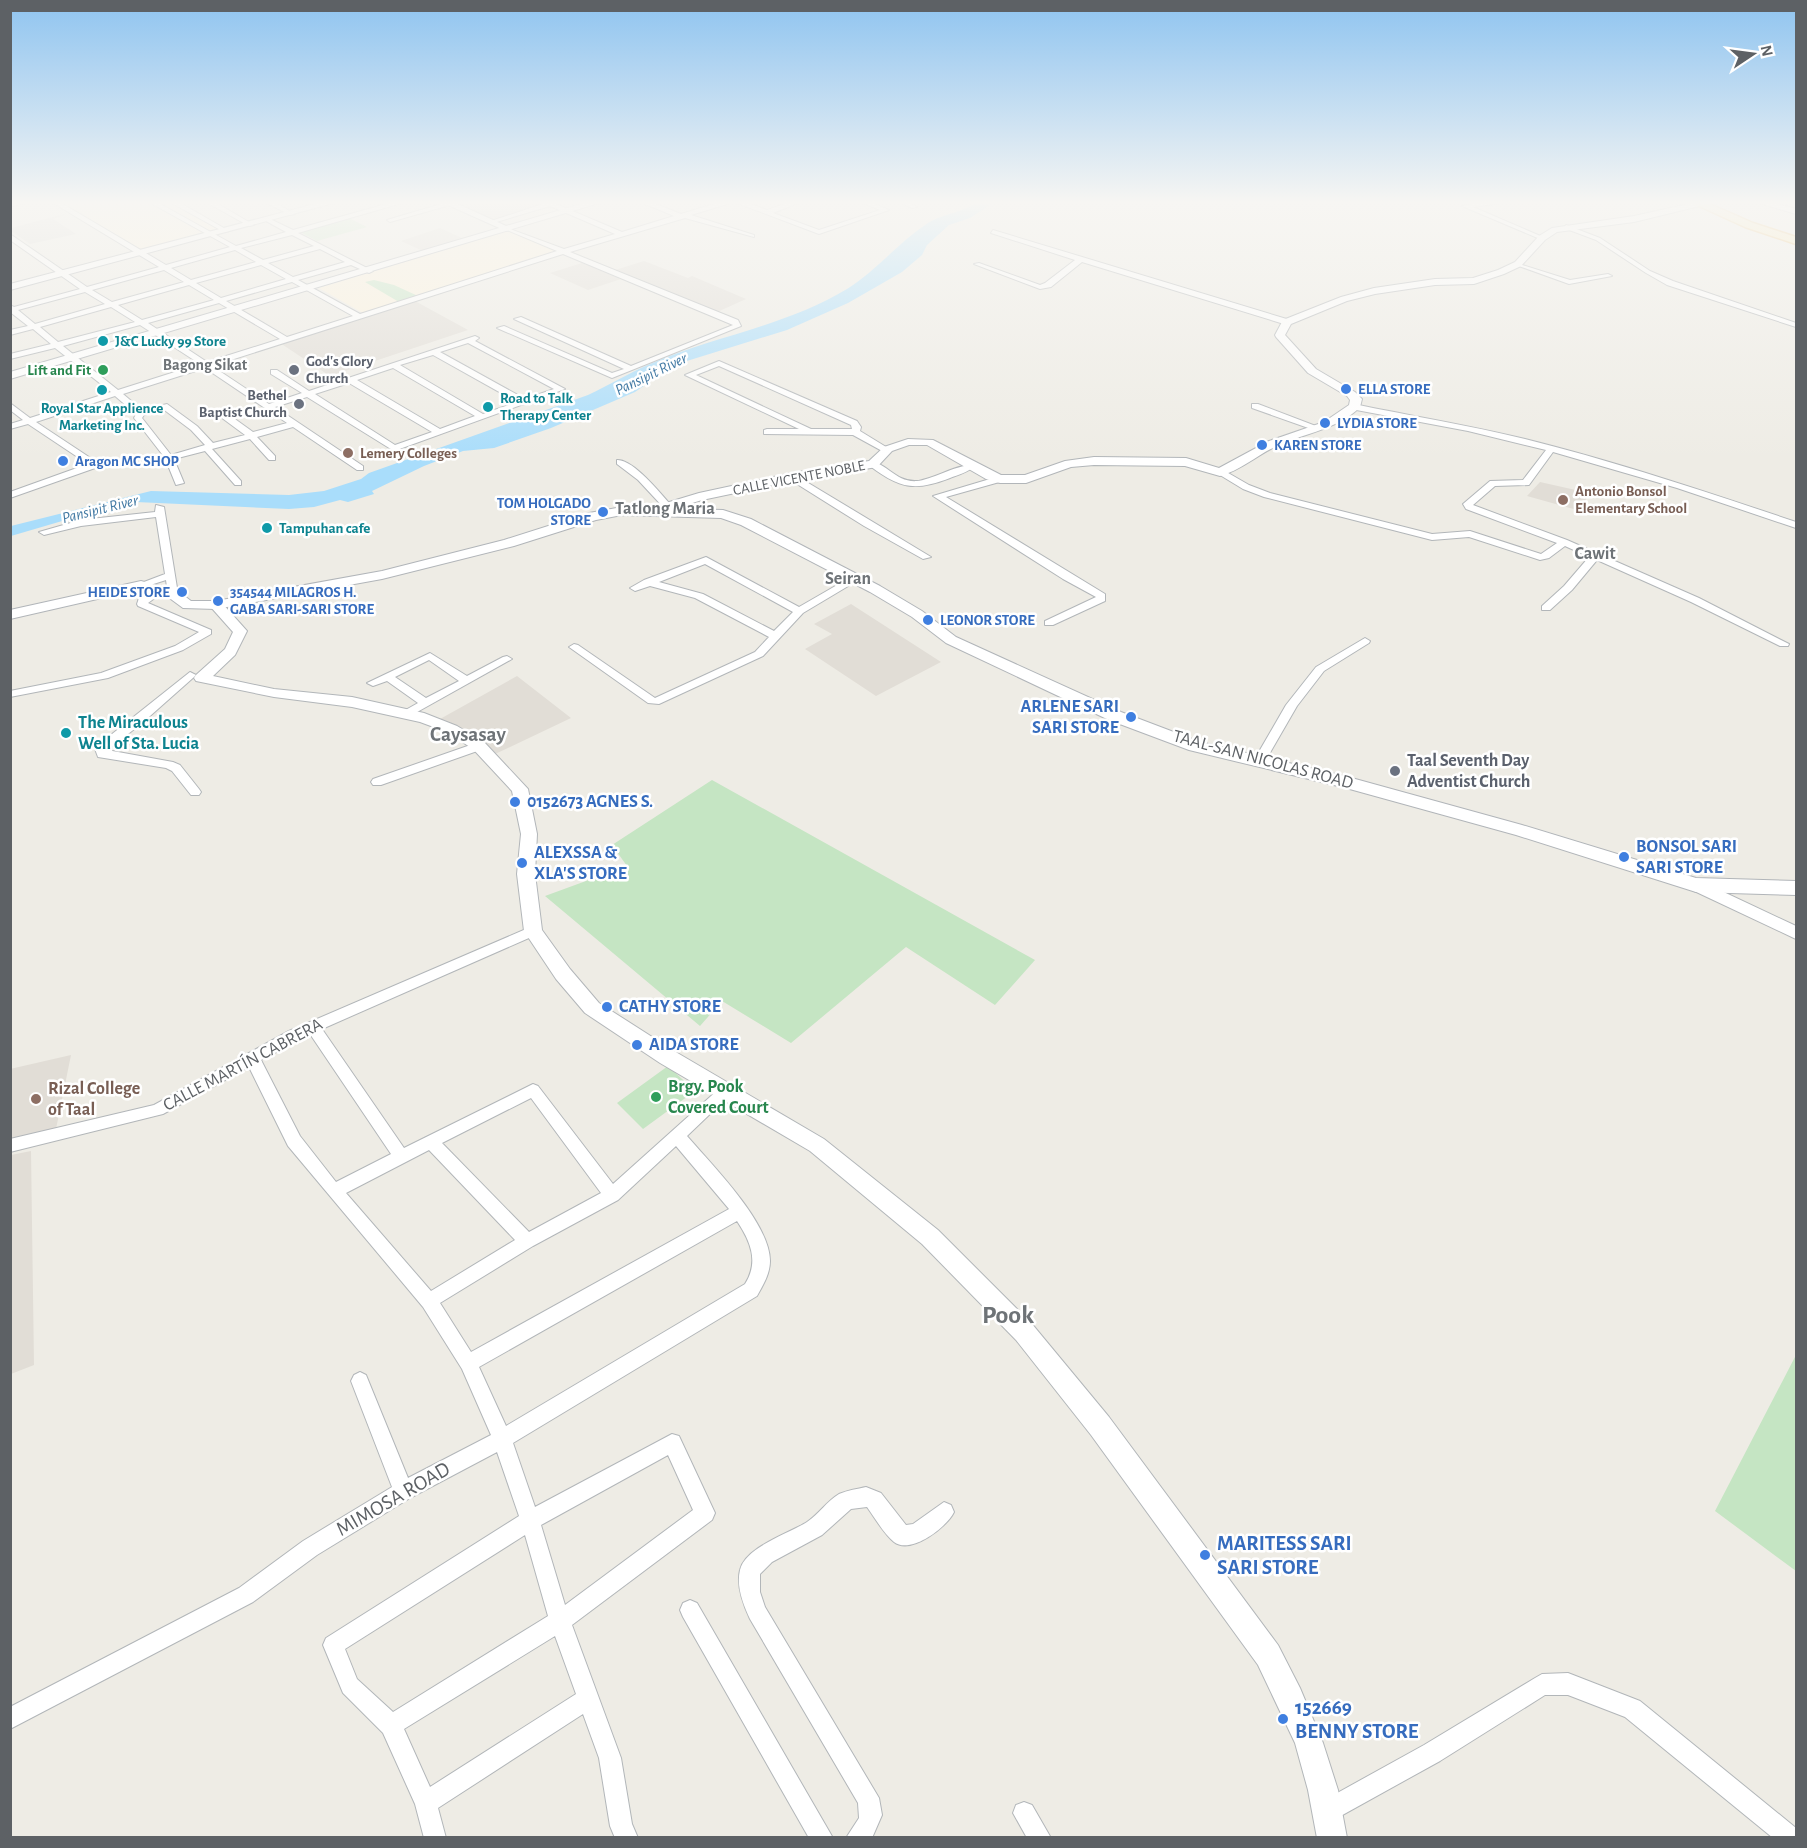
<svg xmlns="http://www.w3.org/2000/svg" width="1807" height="1848" font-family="'Alegreya Sans',sans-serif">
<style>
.commercial{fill:#fcf2dc}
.industrial{fill:#dddbd7}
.education{fill:#e1ddd6}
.green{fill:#c5e5c3}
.water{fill:#a9ddfb}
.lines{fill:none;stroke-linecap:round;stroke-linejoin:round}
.minor-casing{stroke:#b2b6b9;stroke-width:2}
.tertiary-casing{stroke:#b2b6b9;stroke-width:2}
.secondary-casing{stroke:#b1b5b9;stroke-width:2}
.primary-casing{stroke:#ebba62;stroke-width:3}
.minor{fill:#fff;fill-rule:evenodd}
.tertiary{fill:#fff;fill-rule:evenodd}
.secondary{fill:#fff;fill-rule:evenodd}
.primary{fill:#fbe9ad;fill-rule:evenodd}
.culture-dot{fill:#0f9aa8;stroke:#fff;stroke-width:2}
.leisure-dot{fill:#2e9e5b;stroke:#fff;stroke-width:2}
.worship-dot{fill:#6b7280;stroke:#fff;stroke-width:2}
.shop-dot{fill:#3f7fe0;stroke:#fff;stroke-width:2}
.education-dot{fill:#8d6e63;stroke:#fff;stroke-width:2}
.labels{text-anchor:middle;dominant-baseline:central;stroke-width:5;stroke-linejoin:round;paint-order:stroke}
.far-culture-label{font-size:15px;font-weight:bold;fill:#0d838f;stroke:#fff;text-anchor:start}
.far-worship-label{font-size:15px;font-weight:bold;fill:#5b616d;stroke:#fff;text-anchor:start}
.far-leisure-label{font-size:15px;font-weight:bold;fill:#27864d;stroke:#fff;text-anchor:end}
.far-shop-label{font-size:15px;font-weight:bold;fill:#366cbe;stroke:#fff;text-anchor:start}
.far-education-label{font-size:15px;font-weight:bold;fill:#785e54;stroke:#fff;text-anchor:start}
.far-street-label{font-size:15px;fill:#5d6165;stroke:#fff}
.far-neighbourhood-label{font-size:16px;font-weight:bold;fill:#6e7377;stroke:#fff}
.far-water-label{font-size:16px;font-style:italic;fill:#437aa4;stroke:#fff}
.far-quarter-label{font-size:18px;font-weight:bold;fill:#6e7377;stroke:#fff}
.shop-label{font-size:18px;font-weight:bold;fill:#366cbe;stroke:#fff;text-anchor:start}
.culture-label{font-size:18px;font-weight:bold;fill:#0d838f;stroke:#fff;text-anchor:start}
.street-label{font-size:18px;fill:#5d6165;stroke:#fff}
.worship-label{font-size:18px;font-weight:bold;fill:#5b616d;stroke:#fff;text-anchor:start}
.leisure-label{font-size:18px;font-weight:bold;fill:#27864d;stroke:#fff;text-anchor:start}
.education-label{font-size:18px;font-weight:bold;fill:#785e54;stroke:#fff;text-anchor:start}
.quarter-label{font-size:21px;font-weight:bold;fill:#6e7377;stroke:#fff}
.near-street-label{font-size:21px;fill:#5d6165;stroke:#fff}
.near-shop-label{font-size:21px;font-weight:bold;fill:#366cbe;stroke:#fff;text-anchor:start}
.near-quarter-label{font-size:26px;font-weight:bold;fill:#6e7377;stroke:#fff}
</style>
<rect width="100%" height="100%" fill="#eeece5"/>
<path class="commercial" d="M56,201H167L223,231L141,251Z
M508,231L558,251L363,313L319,288Z"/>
<path class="industrial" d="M64,214L65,215L53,219L76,234L30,244L11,231V228Z"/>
<path class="education" d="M445,201H556L490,221Z
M440,228L464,239L425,252L401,241Z
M644,261L688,278L692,276L746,299L715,313L612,271Z
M582,263L621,279L588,290L550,273Z
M415,301L468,330L330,376L280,343Z
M1540,482L1589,493L1584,503L1577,510L1527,496Z
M851,604L941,662L876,696L805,649L832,634L814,624Z
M517,676L571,718L493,755L471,733L440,719Z
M71,1055L56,1129L11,1140L10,1069Z
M31,1151L34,1365L11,1374V1155Z"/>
<path class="green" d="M349,218L367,227L317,241L300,232Z
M374,280L394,285L418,296L399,302L365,282Z
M712,780L1035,960L995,1005L906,947L791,1043L722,1001L700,1026L545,896L627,866L612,845Z
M668,1066L695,1091L643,1129L617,1103Z
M1796,1355V1571L1715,1511Z"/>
<path class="water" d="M978,201H996L970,218L949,225L927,245L922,255L902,272L848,303L787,330L674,365L635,392L551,428L494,448L463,451L424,466L372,491L374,494L348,502L340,500L314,507L289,509L136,502L86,514L11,536V526L151,491L289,495L324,491L361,479L369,473L588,395C609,385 629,373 650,364C714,336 786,326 847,289C876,271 899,242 928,223C944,213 964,213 978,201Z"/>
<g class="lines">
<g class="minor-casing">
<path id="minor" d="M17,201H31L10,207V203Z
M50,201H58L166,265L230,247L147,201H155L236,246L286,232L266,221V219H270L293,230L397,201H409L298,233L371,270L373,271L369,273L351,265L298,280L360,314L557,251L507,230V228L564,249L615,234L550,206L493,223L488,222L552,201H560L556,204L622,232L674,216L638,201H648L681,214L724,201H743L767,210L793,201H803L773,213L819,230L880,210L858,201H868L889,210L819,234L734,202L691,215L754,235V237L685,218L570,252L738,320L741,326L612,378L497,328L504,326L612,373L624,369L514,319L521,317L631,366L733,325L563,254L212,366L269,404L302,393L271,374V370H277L309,391L475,336L479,338L475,341L565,389L394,451L307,397L275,407L363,466V470H357L293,427L257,437L275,456V460H269L250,439L212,449L241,481V485H235L205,451L174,459L184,483L176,485L165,458L134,418L136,414L115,396L36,422L98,463V467L10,498V492L88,464L28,424L10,429V424L23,420L10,410V403L30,418L111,392L55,348L10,359V354L51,344L33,329L10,335V330L28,326L10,312V305L14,307L80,289L10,240V234L87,287L159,267ZM292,235L314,246L263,260L241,248ZM320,249L345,262L293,277L268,263ZM235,250L256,262L191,280L171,268ZM261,265L286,279L221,298L196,283ZM164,270L184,282L112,302L92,290ZM292,282L353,316L287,337L226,301ZM189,285L214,300L142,320L118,305ZM85,292L105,304L35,324L18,310ZM219,303L280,339L207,362L148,323ZM111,307L135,322L58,342L40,327ZM140,325L200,364L118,390L63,346ZM468,343L554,389L525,399L440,352ZM433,355L517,402L483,414L400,365ZM205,368L287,423L253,432L228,414H222V418L245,435L213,443L197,426L167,404L142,410L123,394ZM393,368L475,416L440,429L357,380ZM349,383L432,432L395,445L315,394ZM163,409L191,430L205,445L171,455L142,418L144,415Z
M168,201H177L229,231L224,232Z
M204,201H213L254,225L249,226Z
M263,201H272L295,214L290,215Z
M897,201H906L917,207L912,208Z
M1473,201H1516L1473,207L1545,238L1540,239L1462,206L1476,203Z
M448,202L450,205L390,222L387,220Z
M1566,225L1600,238L1650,271L1673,281L1796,323V327L1667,285L1646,273L1596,240L1564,228Z
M993,230L1290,320L1291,322L1284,324L1082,262L1051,287L1040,289L974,264L979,263L1040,285L1045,283L1075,260L991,233Z
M1516,263L1570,280L1608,274L1612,276L1569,284L1516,265Z
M719,361L857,421L861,427L860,431L891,450L884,452L853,435L764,434V430L767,429H799L685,375ZM719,366L851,425L852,429H811L696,375Z
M1252,404H1258L1321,428L1314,430L1252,408Z
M1354,404C1411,416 1468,425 1525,439C1617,462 1707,492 1796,522V528L1793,527L1677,488L1553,452L1529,485L1495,486L1473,505L1567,540L1699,598L1789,644L1788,646H1780L1691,602L1597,560L1572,590L1550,610H1542V606L1564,586L1589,557L1565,546L1549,558L1540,560L1469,537L1432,540L1264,497L1243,489L1215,472L1223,470L1249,485L1270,493L1432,534L1470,531L1541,554L1557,543L1466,509L1463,504L1490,481L1523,480L1546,450L1468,431L1351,409L1350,407Z
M617,460C633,459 660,493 671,505V509H665L638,480L617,464Z
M870,462C885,461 896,483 917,481C931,480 967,460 975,466C968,472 958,475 950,478C914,492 899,488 870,466Z
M789,475H795L931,557L923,559L864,526L789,479Z
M1000,476L1003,477V481L946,497L1105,594V601L1053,625H1045V621L1096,597L1063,579L933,496Z
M156,505L164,507L178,594L173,597L168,594L166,580L141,588L136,585L165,574L156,517L81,526L44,535L39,532L81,520L155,512Z
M706,557L799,607L851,577L855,576L860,579L803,613L763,656L659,704L648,703L569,647L574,644L578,645L655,698L755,652L769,637L695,598L650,586L635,591L630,588L644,580ZM705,564L793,612L774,631L703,594L659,582Z
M159,587L164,590L163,592L148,603L211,630V634L183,650L108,678L10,697V691L101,673L175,646L199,632L138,606L137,604L139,598Z
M1365,638L1370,641L1369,643L1324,671L1297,706L1263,765H1255L1253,762L1286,705L1316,667Z
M430,653L467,676L503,657L507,656L512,659L410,716H402V712L418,703L387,681L373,686L367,683ZM429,660L459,681L426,698L395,677Z
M190,672L196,675L194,677L141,724L107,750L173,762L180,765L199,789L201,792L199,795H191L172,771L166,768L98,757L95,749L97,746Z
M479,742L485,746L483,749L381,785H373L371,782L373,779Z
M533,926L540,931L538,934L322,1029L404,1148L533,1084L538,1086L613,1184L720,1088L725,1086L730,1088L733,1092L687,1136C712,1165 770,1223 770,1261C770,1274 763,1285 757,1296L513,1443L535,1507L672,1434L679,1436L715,1513L712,1520L572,1625L621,1758L632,1824L638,1838H615L610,1826L599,1758L583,1714L438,1808L446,1838H424L415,1804L383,1733L343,1693L323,1645L326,1638L519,1516L497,1452L410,1498L317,1555L253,1602L10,1729V1707L239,1588L303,1541L392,1487L351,1381L354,1375L360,1372L366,1375L408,1478L491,1435L462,1369L423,1307L288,1146L249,1067L163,1114L10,1152V1139L154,1105L289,1031ZM310,1034L391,1154L336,1182L300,1136L261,1060ZM531,1098L601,1193L529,1232L442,1143ZM676,1146L729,1209L471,1352L440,1303L533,1246L618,1200ZM429,1150L515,1240L431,1291L346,1193ZM737,1221C751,1242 759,1262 745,1284L506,1426L479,1367ZM668,1455L693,1510L565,1605L541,1525ZM525,1535L548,1616L393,1712L357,1679L345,1649ZM555,1636L576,1694L430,1787L404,1729Z
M866,1487L881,1493L906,1525L913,1524L944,1502L951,1505L954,1512C947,1527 911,1555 894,1542C884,1534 875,1518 867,1507L851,1509L822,1535L772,1562L760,1574V1592L765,1607L879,1798L882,1815L872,1838H846L859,1818L858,1803L750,1619C743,1604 736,1586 740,1570C745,1547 790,1533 807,1522C819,1514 827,1501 839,1494C848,1490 857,1489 866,1487Z
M690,1600L697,1603L833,1838H809L683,1617L680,1610L683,1603Z
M1568,1673L1640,1701L1796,1828V1838H1773L1625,1717L1568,1695H1545L1440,1761L1337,1818L1329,1821L1321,1818L1318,1810L1321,1802L1424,1745L1535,1678L1542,1674Z
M1024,1802L1032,1805L1051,1838H1027L1013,1813L1016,1805Z"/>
</g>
<g class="tertiary-casing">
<path id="tertiary" d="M326,201H341L10,290V284Z
M439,201H451L513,229L506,231Z
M1702,201H1720L1634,222L1557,232L1545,240L1521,266L1504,274L1474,284L1435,285L1375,294L1347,301L1291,324L1285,335L1316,369L1355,392L1362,399L1360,407C1338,429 1306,433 1279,445C1258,454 1242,470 1220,476L1185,466L1094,465L1071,467L1026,483H1000L986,479L927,445H909L892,451L877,467L792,481L702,500L660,513L654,509L656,506L699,493L792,473L869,461L884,447L908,439L933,440L1001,475H1025L1065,461L1094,457L1186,458L1219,468L1269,441L1324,422L1349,405L1350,400L1347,396L1308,373L1276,337L1275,335L1283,320L1341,297L1374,288L1435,279L1473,278L1498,270L1515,262L1539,236L1552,228L1634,216Z
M1752,201H1767L1796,209V214Z
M216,601L221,602L247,631L235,655L213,676L274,689L352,697L424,713L457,726L485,743L528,789L537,834L535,874L542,930L570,969L599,1003L674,1051L824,1139L938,1230L1032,1324L1109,1417L1278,1645L1300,1688L1323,1743L1338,1790L1347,1838H1317L1308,1790L1295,1743L1258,1665L1091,1435L1016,1340L922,1244L810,1151L660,1063L585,1013L556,979L524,931L517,874L521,834L512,791L473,749L447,732L420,722L352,707L274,697L196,681L194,678L196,675L225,649L233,632L209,605Z
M1696,879L1796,926V939L1690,889L1687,885L1690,881Z"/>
</g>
<g class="secondary-casing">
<path id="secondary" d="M591,201H606L10,379V372Z
M622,507L723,510L751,519L880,586L922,611L956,637L1121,712L1200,742L1348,777L1522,825L1696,878L1796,881V895L1696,892L1516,835L1346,788L1189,750L1109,720L946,643L912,617L870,592L741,525L721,518L622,515L596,520L514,546L382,579L216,609L183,608L168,597L141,589L10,619V610L141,581L178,591L191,601H216L382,571L504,540L589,513Z"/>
</g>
<g class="primary-casing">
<path id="primary" d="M1688,201H1703L1753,223L1796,237V244L1745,227Z"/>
</g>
<use href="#minor" class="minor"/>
<use href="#tertiary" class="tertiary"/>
<use href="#secondary" class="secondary"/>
<use href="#primary" class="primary"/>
</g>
<linearGradient id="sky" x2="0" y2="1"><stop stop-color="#8fc4f0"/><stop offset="0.44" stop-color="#f7f6f3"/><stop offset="1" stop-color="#f7f6f3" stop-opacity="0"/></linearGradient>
<rect width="1807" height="460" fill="url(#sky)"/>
<g class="culture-dot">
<circle cx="103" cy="341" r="6"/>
<circle cx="102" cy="390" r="6"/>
<circle cx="488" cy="407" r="6"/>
<circle cx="267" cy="528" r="6"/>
<circle cx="66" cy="733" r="6"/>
</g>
<g class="leisure-dot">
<circle cx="103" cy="370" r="6"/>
<circle cx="656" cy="1097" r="6"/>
</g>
<g class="worship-dot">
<circle cx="294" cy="370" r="6"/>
<circle cx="299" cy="404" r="6"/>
<circle cx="1395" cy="771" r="6"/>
</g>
<g class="shop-dot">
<circle cx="1346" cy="389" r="6"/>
<circle cx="1325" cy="423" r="6"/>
<circle cx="1262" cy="445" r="6"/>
<circle cx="63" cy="461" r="6"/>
<circle cx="603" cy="512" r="6"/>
<circle cx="182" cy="592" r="6"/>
<circle cx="218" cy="601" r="6"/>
<circle cx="928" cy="620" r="6"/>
<circle cx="1131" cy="717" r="6"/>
<circle cx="515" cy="802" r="6"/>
<circle cx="1624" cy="857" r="6"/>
<circle cx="522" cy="863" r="6"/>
<circle cx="607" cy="1007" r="6"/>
<circle cx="637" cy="1045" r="6"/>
<circle cx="1205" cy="1555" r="6"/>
<circle cx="1283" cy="1719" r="6"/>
</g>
<g class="education-dot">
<circle cx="348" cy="453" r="6"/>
<circle cx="1563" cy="500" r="6"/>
<circle cx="36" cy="1099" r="6"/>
</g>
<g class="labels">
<g class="far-culture-label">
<text x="115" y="341">J&amp;C Lucky 99 Store</text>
<text x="500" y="398">Road to Talk<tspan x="500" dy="17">Therapy Center</tspan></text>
<text x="102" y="408" text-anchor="middle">Royal Star Applience<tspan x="102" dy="17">Marketing Inc.</tspan></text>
<text x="279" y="528">Tampuhan cafe</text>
</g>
<g class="far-worship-label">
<text x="306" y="361">God's Glory<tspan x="306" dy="17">Church</tspan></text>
<text x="287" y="395" text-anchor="end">Bethel<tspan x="287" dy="17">Baptist Church</tspan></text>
</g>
<g class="far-leisure-label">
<text x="91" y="370">Lift and Fit</text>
</g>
<g class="far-shop-label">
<text x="1358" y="389">ELLA STORE</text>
<text x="1337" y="423">LYDIA STORE</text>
<text x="1274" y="445">KAREN STORE</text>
<text x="75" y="461">Aragon MC SHOP</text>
<text x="591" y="503" text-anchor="end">TOM HOLGADO<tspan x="591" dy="17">STORE</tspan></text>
<text x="170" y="592" text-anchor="end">HEIDE STORE</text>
<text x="230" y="592">354544 MILAGROS H.<tspan x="230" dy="17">GABA SARI-SARI STORE</tspan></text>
<text x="940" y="620">LEONOR STORE</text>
</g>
<g class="far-education-label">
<text x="360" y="453">Lemery Colleges</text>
<text x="1575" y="491">Antonio Bonsol<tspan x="1575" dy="17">Elementary School</tspan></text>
</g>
<g class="far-street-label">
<text transform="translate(799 478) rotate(-11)">CALLE VICENTE NOBLE</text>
</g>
<g class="far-neighbourhood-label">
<text x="205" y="365">Bagong Sikat</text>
</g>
<g class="far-water-label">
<text transform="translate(651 374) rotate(-26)">Pansipit River</text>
<text transform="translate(100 509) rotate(-14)">Pansipit River</text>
</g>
<g class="far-quarter-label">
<text x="665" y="509">Tatlong Maria</text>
<text x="1595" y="554">Cawit</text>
<text x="848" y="579">Seiran</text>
</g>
<g class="shop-label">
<text x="1119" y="707" text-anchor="end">ARLENE SARI<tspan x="1119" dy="21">SARI STORE</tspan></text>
<text x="527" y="802">0152673 AGNES S.</text>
<text x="1636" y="847">BONSOL SARI<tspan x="1636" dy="21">SARI STORE</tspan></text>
<text x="534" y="853">ALEXSSA &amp;<tspan x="534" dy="21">XLA'S STORE</tspan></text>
<text x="619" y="1007">CATHY STORE</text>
<text x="649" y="1045">AIDA STORE</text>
</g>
<g class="culture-label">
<text x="78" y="723">The Miraculous<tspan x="78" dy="21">Well of Sta. Lucia</tspan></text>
</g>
<g class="street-label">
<text transform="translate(1263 760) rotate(15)">TAAL-SAN NICOLAS ROAD</text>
<text transform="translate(243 1065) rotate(-28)">CALLE MARTÍN CABRERA</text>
</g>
<g class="worship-label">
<text x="1407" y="761">Taal Seventh Day<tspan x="1407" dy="21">Adventist Church</tspan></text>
</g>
<g class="leisure-label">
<text x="668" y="1087">Brgy. Pook<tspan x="668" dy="21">Covered Court</tspan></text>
</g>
<g class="education-label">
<text x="48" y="1089">Rizal College<tspan x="48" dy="21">of Taal</tspan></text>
</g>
<g class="quarter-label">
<text x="468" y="734">Caysasay</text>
</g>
<g class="near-street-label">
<text transform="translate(393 1499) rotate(-30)">MIMOSA ROAD</text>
</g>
<g class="near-shop-label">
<text x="1217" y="1543">MARITESS SARI<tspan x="1217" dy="24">SARI STORE</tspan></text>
<text x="1295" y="1707">152669<tspan x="1295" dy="24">BENNY STORE</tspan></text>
</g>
<g class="near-quarter-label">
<text x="1008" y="1315">Pook</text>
</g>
</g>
<rect width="1807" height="1848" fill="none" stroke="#5d6165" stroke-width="24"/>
<g transform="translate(1753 54) rotate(77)" stroke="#ffffff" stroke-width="4.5" paint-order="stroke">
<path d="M0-4.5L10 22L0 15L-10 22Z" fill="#5d6165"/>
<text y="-9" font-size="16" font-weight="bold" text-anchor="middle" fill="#5d6165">N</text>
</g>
</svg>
